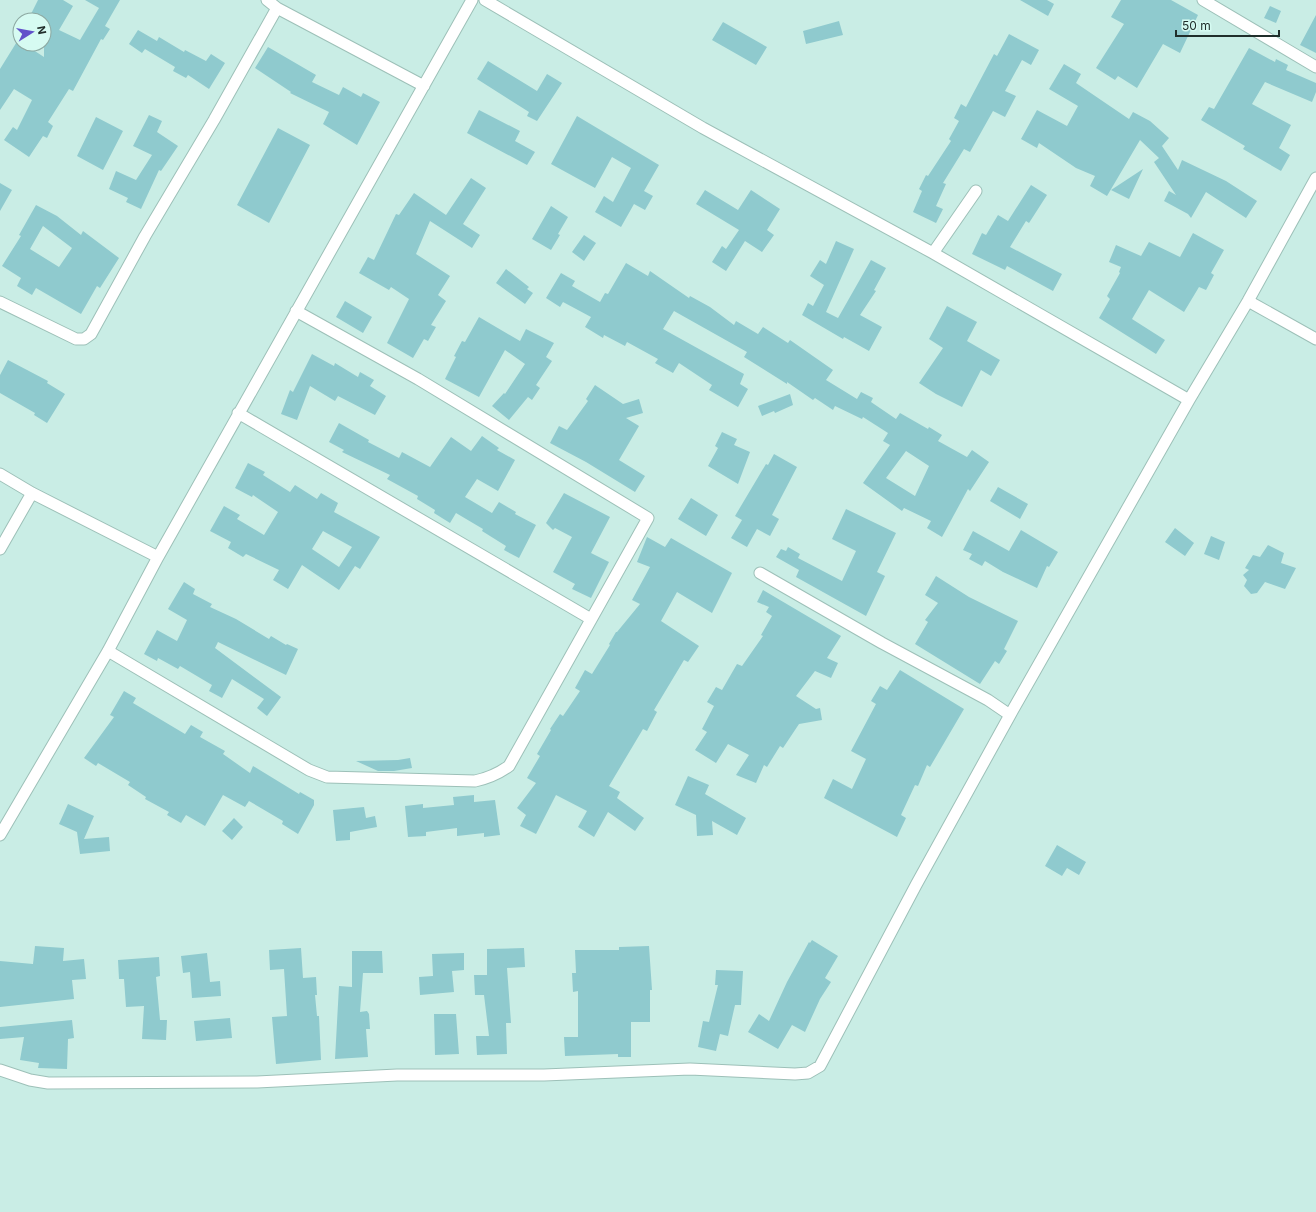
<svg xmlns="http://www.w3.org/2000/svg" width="1316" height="1212" font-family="Inter,sans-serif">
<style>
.building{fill:#8fcace;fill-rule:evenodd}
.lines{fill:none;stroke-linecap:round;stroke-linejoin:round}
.street-casing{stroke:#9dc0b8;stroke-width:13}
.street{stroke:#fff;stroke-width:11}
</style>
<rect width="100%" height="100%" fill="#c9ede5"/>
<path class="building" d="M38,0H63L73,6L59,30L80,40L99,8L85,0H120L105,26L110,29L103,40L101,39L73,91L69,89L48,122L53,126L47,138L43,136L29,157L4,140L13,127L17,130L32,100L14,89L0,110V69L18,40L20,44H24L44,57V20H28Z
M1020,0H1047L1054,4L1048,16Z
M1121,0H1171L1198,15L1180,53L1163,44L1137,88L1118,76L1115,80L1096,68L1124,24L1111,17Z
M1270,6L1281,11L1276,23L1264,18Z
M1316,15V53L1300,45Z
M839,21L843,35L806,44L803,31Z
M723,22L767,47L756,65L712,40Z
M138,30L157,41L159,37L184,52L185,50L206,61L211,54L225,63L209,89L188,75L186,78L173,71L175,67L145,49L142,53L129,44Z
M1009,34L1039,50L1031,65L1022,60L1005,91L1016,96L1005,117L993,111L970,152L964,149L943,183L946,184L936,206L943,209L936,223L913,212L922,191L919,189L926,175L928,176L951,141L949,139L959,121L954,118L961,104L966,107L994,54L997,56Z
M268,47L316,75L312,82L339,95L343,87L361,97L363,93L380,102L357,145L323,124L329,112L290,93L291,92L255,68Z
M1249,48L1275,62L1276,59L1288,65L1286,70L1316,83V92L1312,102L1265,82L1252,104L1291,125L1279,148L1290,155L1281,171L1243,149L1245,146L1201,120L1209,107L1214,109Z
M488,61L537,91L547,74L562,83L537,121L527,116L529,112L477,79Z
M1064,64L1081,74L1076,83L1101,100L1129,119L1133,112L1150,121L1169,138L1162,146L1178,170L1182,160L1226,181L1257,201L1246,218L1206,192L1191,218L1188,214L1164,201L1169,191L1176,195L1154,162L1159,158L1140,140L1107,196L1090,186L1095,176L1076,168L1039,143L1037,148L1021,139L1037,110L1067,126L1078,106L1049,89Z
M479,110L520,131L515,141L535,152L527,165L467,133Z
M149,115L162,121L157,132L178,146L161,171L159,170L141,209L126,202L128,198L109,189L116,171L136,180L152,155L133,146Z
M577,116L659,165L644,191L653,196L645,210L634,204L621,227L595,212L604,196L613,202L631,168L612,157L595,188L551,164Z
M96,117L123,131L103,170L77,156Z
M278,128L310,145L269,223L237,205Z
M1143,169L1129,199L1111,190Z
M471,178L486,188L463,224L480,235L472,248L430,221L416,254L450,276L438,295L446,301L431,325L436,327L428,341L424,339L413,358L387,343L409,299L391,287L389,290L359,273L368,257L374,260L396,214L399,215L414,193L446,215Z
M0,183L12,190L0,211Z
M1031,185L1047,195L1029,223L1026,221L1010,247L1062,274L1053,291L1007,266L1005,270L972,254L982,233L986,235L998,215L1008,221Z
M705,190L738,210L751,190L780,209L767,230L774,235L762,252L745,241L726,271L712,262L722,246L726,249L739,230L696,204Z
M36,205L57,216L81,235L83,231L119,258L100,288L97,286L81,314L36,288L32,295L17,286L21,278L2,266L21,236L19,235ZM43,226L72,248L59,267L30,249Z
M551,206L568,217L558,234L560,235L551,250L532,239Z
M1193,233L1224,250L1211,273L1214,275L1206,290L1199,287L1184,312L1149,290L1132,319L1165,340L1156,354L1099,318L1110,299L1107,296L1120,273L1119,272L1121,267L1109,262L1116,245L1141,256L1149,242L1180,257Z
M584,235L596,243L584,261L572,252Z
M836,241L854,249L826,312L838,318L871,260L886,268L874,290L876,291L860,315L882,327L869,351L844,337L843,339L802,315L808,303L813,306L824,285L810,276L820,260L826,264Z
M626,263L648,276L650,271L689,298L690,296L710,307L734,325L736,321L758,334L763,327L788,343L790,340L833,370L826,380L857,399L861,392L873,398L871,402L896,419L900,413L928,429L929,427L942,435L938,441L967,457L972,450L989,462L970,491L968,489L942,537L927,528L931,521L904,508L902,511L863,483L890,445L883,441L888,433L863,417L862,419L835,406L833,410L815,398L813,400L787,382V384L744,357L747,352L674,311L663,329L744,374L740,384L748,389L738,407L709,390L712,385L679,363L673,373L655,363L658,359L627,342L625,346L604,335L603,338L585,327L591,317L563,302L560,307L546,298L561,273L575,281L572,286L600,302L605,293L608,294ZM906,451L929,466L915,496L886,478Z
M506,269L529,287L527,289L533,293L525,304L496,283Z
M345,301L372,317L363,333L336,317Z
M947,306L977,322L967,341L1000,360L991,376L981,370L962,407L936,394L919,383L943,348L929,339Z
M479,317L520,341L526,329L554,343L546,357L552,361L536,385L540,388L532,400L528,397L509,420L492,406L504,393L505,394L525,364L505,350L479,397L445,379L456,357L454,356L462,341L465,342Z
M312,354L334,366L335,363L358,377L360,372L374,380L370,386L386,396L375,415L338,396L335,401L310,386L297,420L281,414L290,390L293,392Z
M8,360L48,381L47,383L65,394L47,423L34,415L35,413L0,393V375Z
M595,385L623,404L639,399L643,413L626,418L639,426L619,460L645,476L635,492L586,462L550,443L559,426L567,430L588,401L586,399Z
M790,394L793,405L775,413L774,411L762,416L758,406Z
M339,423L369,440L368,442L399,458L402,452L430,467L451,437L471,451L482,436L499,448L497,450L515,460L498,491L477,479L465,497L492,513L499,502L516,512L515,514L536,525L519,558L504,550L506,546L482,531L483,529L456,513L450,523L434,513L435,510L417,499L418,496L387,479L390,475L342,452L344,450L329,442Z
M722,432L737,439L734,445L750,452L738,484L708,466L718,448L715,446Z
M774,454L797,467L772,515L779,519L770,536L757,529L747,547L731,538L742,520L735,516L766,464L768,465Z
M248,463L265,472L263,475L290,492L295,485L317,499L321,493L338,503L334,512L380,537L360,569L355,566L339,590L302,565L288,589L273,580L279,570L246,554L243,557L228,548L231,542L210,531L224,506L240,515L237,519L264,535L278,512L253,495L252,497L235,488ZM323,531L352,547L339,567L312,549Z
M998,487L1028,504L1020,519L990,501Z
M564,493L610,517L591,553L609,562L591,598L572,589L575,584L553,572L572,537L555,528L553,530L546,523Z
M691,498L718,515L706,536L678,519Z
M846,509L896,533L877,572L885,576L866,616L796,577L799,570L776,557L781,549L786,551L788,547L800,554L798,558L842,581L856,551L832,539Z
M1175,528L1194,543L1185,556L1165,542Z
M1021,530L1058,552L1049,567L1047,566L1037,588L1003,572L985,561L982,566L969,559L972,554L963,550L973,531L1009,551Z
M1211,536L1225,542L1219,560L1204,554Z
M647,537L665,547L671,538L732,573L712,613L677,592L661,621L699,646L688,662L684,660L654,710L657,712L647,731L643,729L609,786L620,792L617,798L644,818L635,831L608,812L594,837L578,827L587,811L556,795L536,834L520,826L526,815L517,808L536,783L527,778L540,756L537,754L551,730L550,729L560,714L563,716L580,691L575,688L585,670L592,674L610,645L609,644L616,632H617L640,604L632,600L650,567L637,562Z
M1268,545L1284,553L1281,563L1296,568L1285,589L1265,582L1257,593L1251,594L1244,586L1247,580L1243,575L1249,570L1245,568L1253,555L1260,557Z
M936,576L969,597L1018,621L1004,649L1007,651L999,664L995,661L980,684L915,644L928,622L925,620L938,603L925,595Z
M184,582L195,589L193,594L212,604L210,607L236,619L269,639L271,636L286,645L287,644L298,649L286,675L218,642L215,648L281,697L267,716L257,708L264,699L232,679L222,698L209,691L212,685L180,666L178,669L158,658L157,661L144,654L157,630L177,641L187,620L168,609Z
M763,590L841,636L827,658L838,663L831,678L815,671L796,696L816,709L820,708L822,720L799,724L783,748L780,746L767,767L764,765L756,783L736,775L749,755L728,744L716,763L695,750L707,732L702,729L714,706L707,702L716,687L722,690L737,664L742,666L763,636L761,635L772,616L766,612L769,607L757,602Z
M900,670L964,709L930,767L927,765L918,786L915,785L901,815L906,818L897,837L824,798L833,779L852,789L866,759L851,751L876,704L871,701L880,686L887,690Z
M124,691L136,698L133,703L185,734L191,725L203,732L200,737L225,751L223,754L250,773L253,766L299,794L300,792L314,800V805L298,834L282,824L283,821L249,801L245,807L223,795L205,826L186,815L181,823L167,815L169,812L145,799L146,797L128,785L130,782L98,763L96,766L84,758L114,717L110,715Z
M410,758L412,768L394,771H378L356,761L398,760Z
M688,776L709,785L705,794L746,818L737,835L712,821L713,835L697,836L696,815L675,805Z
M474,795V802L495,800L500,835L484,837V833L457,836V828L426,832V836L408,837L405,806L423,804V808L454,805L453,797Z
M68,804L94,816L84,839L109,837L110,851L80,854L77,832L59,824Z
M364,807L366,818L375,816L377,827L350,832V840L336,841L333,810Z
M234,818L243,827L232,840L222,831Z
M1057,845L1086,862L1079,875L1067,868L1062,876L1045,866Z
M812,940L838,956L825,978L831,982L820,999L805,1032L792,1025L778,1049L748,1032L759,1014L769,1021L787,982L809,942L810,943Z
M35,946L64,948L63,961L84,959L86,979L72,980L74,999L0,1007V961L33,964Z
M649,946L652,990H650V1022H631V1057H618V1054L565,1056L564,1037H578V991L573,992L572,973H576L575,950H619V947Z
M301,948L303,978L316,977L317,995H315L317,1016H319L321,1060L276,1064L272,1017L287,1016L284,969L270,970L269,950Z
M524,948L525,967L507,968L511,1023H506L507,1054L477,1055L476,1036H489L484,995H475L474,975H487V949Z
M352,951H382L383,973H363L360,1012L367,1011L369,1014L370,1029H366L368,1057L335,1059L339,986L352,987Z
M207,953L210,982L220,981L221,996L192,998L190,972L183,973L181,956Z
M464,953V970L452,971L454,992L420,995L419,977L433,976L432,954Z
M159,957L160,976L156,977L160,1020H167L166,1040L142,1039L144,1006L126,1007L124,979H119L118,960Z
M716,970L743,971L741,1005H735L728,1036L720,1034L716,1051L698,1047L703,1021L709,1022L718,985H715Z
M434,1014H456L459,1054L435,1055Z
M230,1018L232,1038L196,1041L194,1021Z
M72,1020L74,1038L68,1039L67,1069L38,1068L39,1063L20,1060L24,1037L0,1039V1027Z"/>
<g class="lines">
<g class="street-casing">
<path id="street" d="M267,0L277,8L424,86
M485,0L703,128L933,253L1189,400
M1203,0L1316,67
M933,253L976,191
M1248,301L1316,339
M0,302L76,339H84L91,334L145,236L214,120L277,8
M238,413L591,619
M0,474L32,493L158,557
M0,549L32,493
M760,573L882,643L988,700L1010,715
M108,651L309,770L327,777L475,781C489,778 498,774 509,766L648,518L418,379L296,311
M0,835L108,651L158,557L472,0
M0,1070L30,1080L48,1083L257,1082L397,1075H544L690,1069L795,1074L808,1073L820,1066L916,885L1010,715L1189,400L1248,301L1316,178"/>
</g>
<use href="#street" class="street"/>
</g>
<g transform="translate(32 32) rotate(79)"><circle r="19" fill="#d6fbf2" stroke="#8da9a2"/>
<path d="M0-3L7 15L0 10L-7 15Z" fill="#6151ca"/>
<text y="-6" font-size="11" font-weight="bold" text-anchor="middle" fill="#202e2b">N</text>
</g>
<path d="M1176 30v6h103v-6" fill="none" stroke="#202e2b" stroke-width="2"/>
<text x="1182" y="30" font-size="12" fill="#202e2b" stroke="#d6fbf2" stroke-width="3" paint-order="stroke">50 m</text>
</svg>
